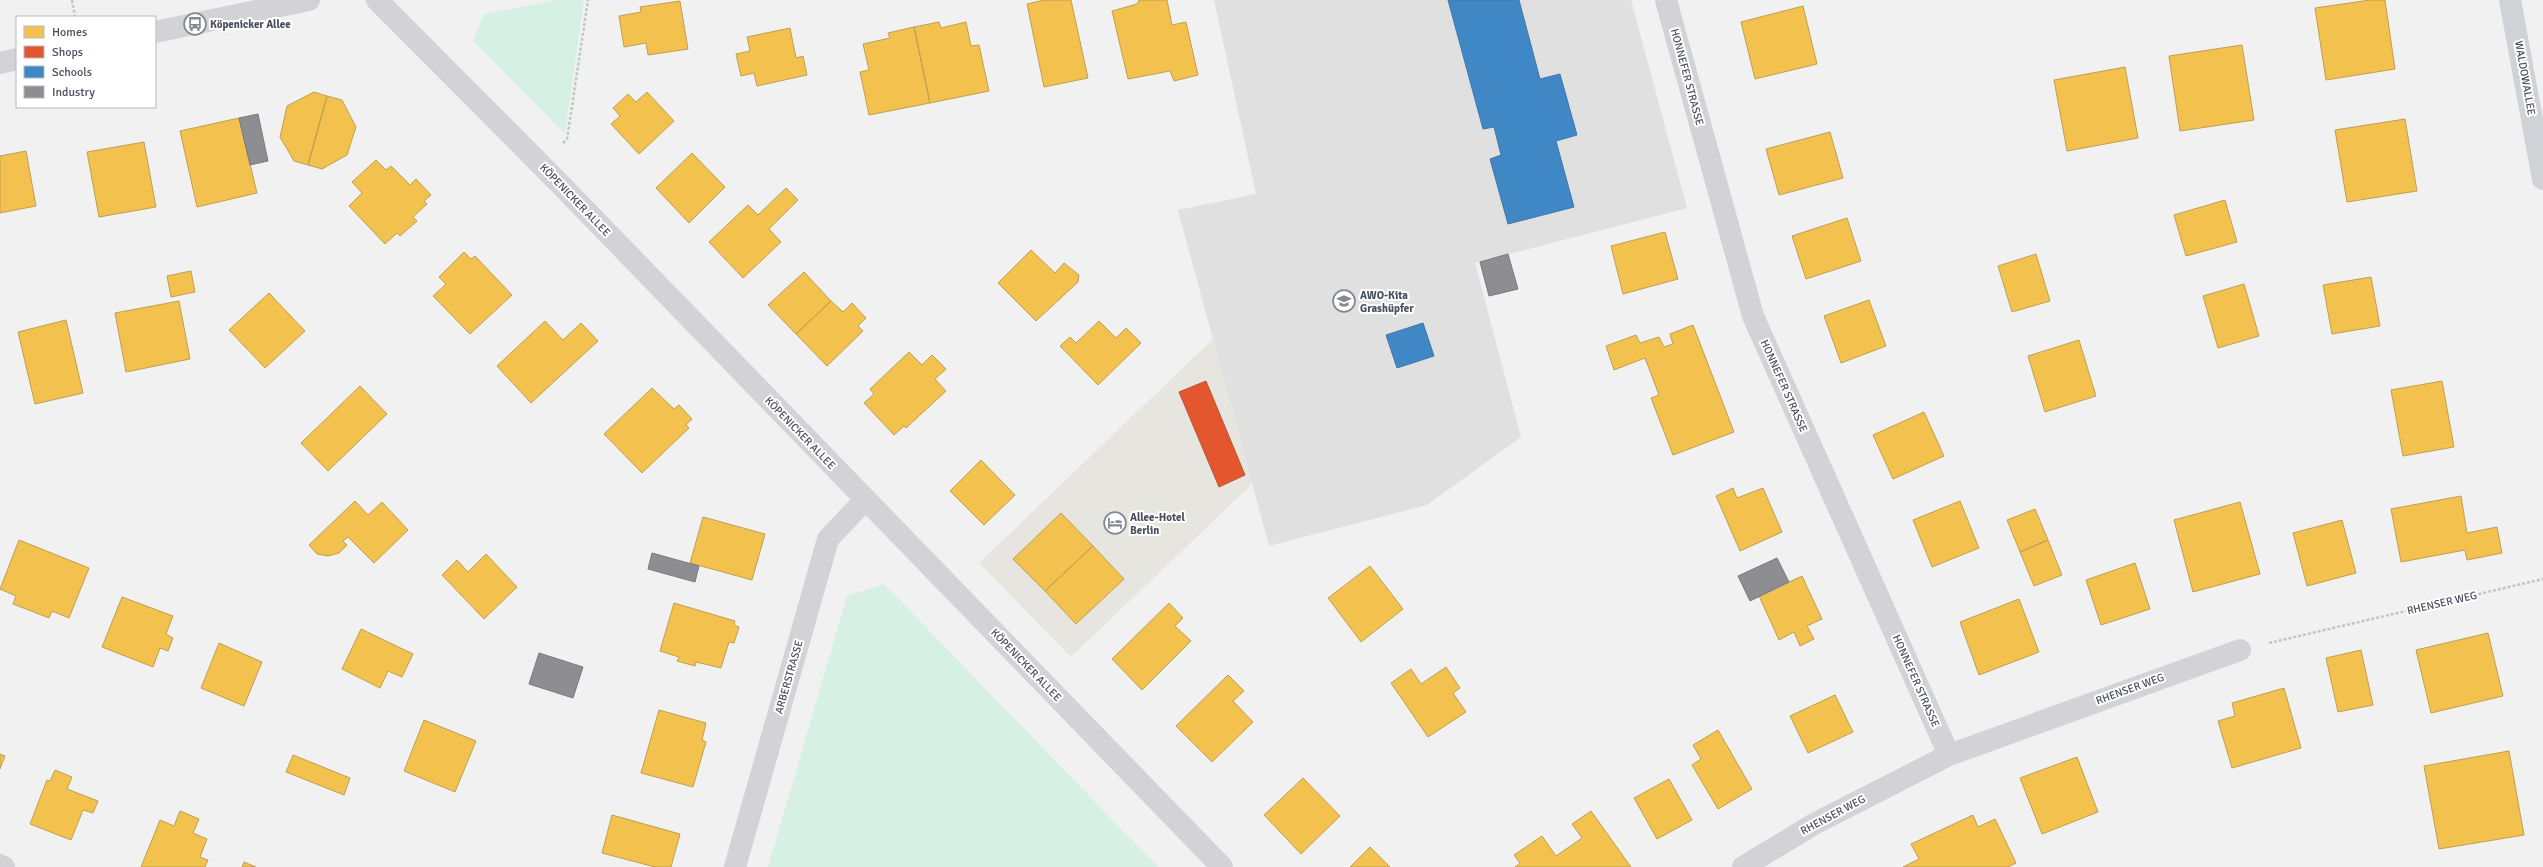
<svg xmlns="http://www.w3.org/2000/svg" width="2543" height="867" font-family="Signika,sans-serif">
<style>
.commercial{fill:#e6e5df}
.education{fill:#e0e0e1}
.green{fill:#d6f0e5}
.homes{fill:#f2c14e;stroke:#bf9f53}
.shops{fill:#e4572e;stroke:#b5553c}
.schools{fill:#3f88c5;stroke:#4277a6}
.industry{fill:#8d8d92;stroke:#787a82}
.lines{fill:none;stroke-linecap:round;stroke-linejoin:round}
.path{stroke:#bcc8c7;stroke-width:2.5;stroke-dasharray:3 2;stroke-linecap:butt}
.street{stroke:#d3d3d7;stroke-width:22}
.secondary{stroke:#d1d2d7;stroke-width:22}
.labels{text-anchor:middle;dominant-baseline:central;stroke-width:4;stroke-linejoin:round;paint-order:stroke}
.poi-label{font-size:11px;font-weight:bold;fill:#484f5e;stroke:#fff;text-anchor:start}
.street-label{font-size:11px;fill:#484f5e;stroke:#fff}
</style>
<rect width="100%" height="100%" fill="#f2f1f1"/>
<path class="commercial" d="M1213,339L1252,484L1071,657L979,563Z"/>
<path class="education" d="M1214,0H1631L1687,208L1475,263L1521,437L1427,505L1269,546L1178,210L1256,194Z"/>
<path class="green" d="M557,0H584L565,134L473,41L484,14Z
M884,584L1158,867H768L847,596Z"/>
<path class="homes" d="M1044,0H1071L1088,78L1044,87L1027,4Z
M1139,0H1167L1172,25L1186,22L1198,75L1174,81L1170,71L1128,79L1112,11L1137,4Z
M2370,0H2385L2395,69L2326,80L2315,8Z
M680,1L688,49L648,55L646,43L624,47L619,16L641,12L640,7Z
M1803,6L1817,64L1755,79L1741,22Z
M939,22L941,28L966,22L971,46L979,45L989,91L930,103L914,27Z
M914,27L930,103L869,115L860,72L869,70L863,44L890,38L888,33Z
M790,28L796,58L803,56L807,75L757,86L754,73L741,76L736,54L750,51L747,37Z
M2242,45L2254,120L2180,131L2169,56Z
M2125,67L2138,138L2067,151L2054,80Z
M314,92L327,96L308,165L294,161L280,137L287,106Z
M647,92L674,121L639,154L611,124L620,116L613,108L628,94L636,102Z
M327,96L342,100L356,127L347,155L322,169L308,165Z
M239,118L257,193L197,207L180,131Z
M2405,119L2417,191L2347,202L2335,130Z
M1830,132L1843,178L1779,195L1766,149Z
M144,142L156,207L99,217L87,152Z
M26,151L36,206L0,213V156Z
M692,153L725,187L689,223L656,188Z
M376,160L386,170L391,166L410,185L416,179L431,195L424,201L427,204L413,217L417,221L400,236L397,233L385,244L349,206L362,193L352,182Z
M786,188L798,200L769,229L781,242L743,278L709,242L748,205L758,215Z
M2225,200L2237,242L2186,256L2174,215Z
M1847,218L1861,261L1806,279L1792,236Z
M1665,232L1678,279L1623,294L1611,246Z
M1031,250L1055,273L1064,263L1079,275L1078,282L1036,321L998,283Z
M464,252L471,259L475,256L512,295L470,334L433,296L446,284L439,277Z
M2036,254L2050,301L2012,312L1998,266Z
M191,271L195,292L171,297L167,276Z
M804,272L831,301L796,334L768,305Z
M2371,277L2380,326L2332,334L2323,285Z
M2244,284L2259,336L2218,348L2203,296Z
M269,293L305,331L265,368L229,330Z
M1869,300L1886,346L1841,363L1824,316Z
M179,301L190,359L126,372L115,313Z
M831,301L843,312L852,303L866,318L858,326L863,331L827,366L796,334Z
M66,320L83,393L35,404L18,332Z
M545,321L563,340L581,323L598,341L531,403L497,366Z
M1099,321L1116,338L1126,328L1141,343L1098,385L1060,346L1070,337L1076,343Z
M1693,325L1734,432L1673,455L1651,398L1659,395L1645,358L1614,370L1606,346L1636,335L1640,343L1659,337L1664,347L1673,344L1670,334Z
M2079,340L2096,396L2045,412L2028,356Z
M909,352L922,365L932,355L946,369L935,379L946,391L906,428L904,426L894,435L864,403L874,394L870,389Z
M2442,381L2454,447L2403,456L2391,390Z
M360,386L387,414L328,471L301,443Z
M652,388L674,409L679,405L692,419L686,425L689,428L642,473L604,434Z
M1924,412L1944,456L1893,479L1873,435Z
M981,460L1015,495L984,525L950,491Z
M1733,488L1737,498L1763,488L1782,532L1740,551L1716,496Z
M2461,496L2467,533L2497,527L2502,553L2467,560L2465,550L2401,562L2391,509Z
M355,501L368,515L382,502L408,530L374,563L348,537L343,541L347,545L339,553L328,556L317,554L309,545Z
M1960,501L1979,548L1932,567L1913,520Z
M2240,502L2260,574L2193,592L2174,520Z
M2035,509L2048,540L2020,552L2007,520Z
M1061,513L1093,546L1045,591L1013,559Z
M703,517L765,534L752,580L690,563Z
M2342,520L2356,573L2307,586L2293,533Z
M19,540L89,568L69,618L52,611L49,618L13,604L16,596L0,589Z
M2048,540L2062,575L2034,586L2020,552Z
M1093,546L1124,579L1076,624L1045,591Z
M486,554L517,587L484,619L442,575L457,560L468,572Z
M2135,563L2150,609L2101,625L2086,580Z
M1370,566L1403,609L1361,642L1328,598Z
M1802,576L1822,619L1807,626L1814,639L1800,646L1794,632L1779,640L1759,596Z
M122,597L173,616L166,634L173,638L168,651L160,648L153,667L102,647Z
M2019,599L2039,652L1979,675L1960,622Z
M674,603L735,621L734,625L739,627L734,643L729,642L721,668L696,662L695,666L677,661L679,657L660,651Z
M1169,603L1183,618L1175,626L1191,641L1142,690L1112,659Z
M361,629L413,654L402,677L388,671L380,688L342,669Z
M2488,633L2503,696L2431,713L2416,650Z
M219,643L262,662L244,706L201,688Z
M2361,650L2373,705L2338,712L2326,658Z
M1446,667L1460,688L1453,693L1466,712L1428,737L1391,683L1411,669L1421,684Z
M1228,675L1244,691L1233,701L1253,722L1212,762L1176,726Z
M2284,688L2301,748L2232,768L2218,721L2235,716L2232,703Z
M1835,695L1853,732L1808,753L1790,716Z
M659,710L706,723L702,740L706,742L693,787L641,773Z
M424,720L476,741L455,792L404,771Z
M1718,730L1752,789L1718,809L1692,765L1701,759L1693,745Z
M2509,751L2524,835L2439,849L2424,766Z
M0,754L5,756L0,769Z
M293,755L350,778L344,795L286,772Z
M2077,757L2098,812L2042,834L2020,778Z
M55,770L72,777L67,789L98,801L93,813L83,810L71,840L30,824L47,780L50,781Z
M1303,778L1340,816L1301,854L1264,815Z
M1669,779L1692,820L1657,839L1634,798Z
M180,811L199,819L193,833L207,839L200,857L208,860L205,867H141L160,820L174,826Z
M1591,811L1631,867H1515L1520,863L1514,855L1542,836L1556,856L1582,838L1572,824Z
M612,815L680,834L671,867H655L602,853Z
M1973,815L1978,827L1995,819L2016,863L2008,867H1903L1919,859L1911,844Z
M1370,847L1390,867H1350Z
M244,862L256,867H242Z"/>
<path class="shops" d="M1206,381L1245,475L1219,487L1179,392Z"/>
<path class="schools" d="M1448,0H1519L1540,79L1560,74L1577,135L1556,141L1574,207L1508,224L1490,159L1501,155L1494,127L1483,129Z
M1423,323L1434,356L1397,368L1386,335Z"/>
<path class="industry" d="M258,114L268,161L250,165L239,118Z
M1508,254L1518,289L1489,296L1480,262Z
M652,553L699,566L695,582L648,569Z
M1777,558L1789,582L1750,601L1738,576Z
M539,653L583,667L573,698L529,684Z"/>
<g class="lines">
<path class="path" d="M72,0L75,17
M563,143L567,139L588,0
M2269,643L2543,579"/>
<path class="street" d="M377,0L562,186L1222,867
M1666,0L1753,316L1949,755
M155,32L309,0
M0,63L17,59
M0,865L4,867
M735,867L828,539L865,500
M1743,867L1814,824L1949,755L2240,650"/>
<path class="secondary" d="M2510,0L2543,179"/>
</g>
<defs>
<g id="bus-ring" transform="scale(1.15)"><circle r="9.5" fill="#fff" stroke="#848891" stroke-width="1.5"/><path d="M-5-6H5V4H4V6H2V4H-2V6H-4V4H-5ZM-3.5-4V0h7V-4ZM-3.5 1.2v1.5H-2V1.2ZM2 1.2v1.5H3.5V1.2Z" fill="#848891"/></g>
<g id="school-ring" transform="scale(1.15)"><circle r="9.5" fill="#fff" stroke="#848891" stroke-width="1.5"/><path d="M0-5L7-2L0 1L-7-2ZM-4 1L0 2.5L4 1V4Q0 6-4 4Z" fill="#848891"/></g>
<g id="hotel-ring" transform="scale(1.15)"><circle r="9.5" fill="#fff" stroke="#848891" stroke-width="1.5"/><path d="M-6-4.5h1.5V1H6V5H4.5V3h-9V5H-6ZM-4 0a1.8 1.8 0 1 1 3.6 0ZM.5 0V-2.5h3Q6-2.5 6 0Z" fill="#848891"/></g>
</defs>
<g fill-rule="evenodd">
<use href="#bus-ring" x="195" y="24"/>
<use href="#school-ring" x="1344" y="301"/>
<use href="#hotel-ring" x="1115" y="523"/>
</g>
<g class="labels">
<g class="poi-label">
<text x="210" y="24">Köpenicker Allee</text>
<text x="1360" y="295">AWO-Kita<tspan x="1360" dy="13">Grashüpfer</tspan></text>
<text x="1130" y="517">Allee-Hotel<tspan x="1130" dy="13">Berlin</tspan></text>
</g>
<g class="street-label">
<text transform="translate(1687 77) rotate(75)">HONNEFER STRASSE</text>
<text transform="translate(2525 78) rotate(80)">WALDOWALLEE</text>
<text transform="translate(575 200) rotate(46)">KÖPENICKER ALLEE</text>
<text transform="translate(1784 386) rotate(66)">HONNEFER STRASSE</text>
<text transform="translate(800 433) rotate(46)">KÖPENICKER ALLEE</text>
<text transform="translate(2442 603) rotate(-13)">RHENSER WEG</text>
<text transform="translate(1026 665) rotate(46)">KÖPENICKER ALLEE</text>
<text transform="translate(789 677) rotate(-74)">ARBERSTRASSE</text>
<text transform="translate(1916 681) rotate(66)">HONNEFER STRASSE</text>
<text transform="translate(2130 689) rotate(-20)">RHENSER WEG</text>
<text transform="translate(1833 815) rotate(-28)">RHENSER WEG</text>
</g>
</g>
<rect x="16" y="16" width="140" height="92" fill="#ffffff" stroke="#b6b9bf"/>
<rect x="24" y="26" width="20" height="12" fill="#f2c14e" stroke="#b6b9bf"/>
<text x="52" y="36" font-size="12" fill="#484f5e">Homes</text>
<rect x="24" y="46" width="20" height="12" fill="#e4572e" stroke="#b6b9bf"/>
<text x="52" y="56" font-size="12" fill="#484f5e">Shops</text>
<rect x="24" y="66" width="20" height="12" fill="#3f88c5" stroke="#b6b9bf"/>
<text x="52" y="76" font-size="12" fill="#484f5e">Schools</text>
<rect x="24" y="86" width="20" height="12" fill="#8d8d92" stroke="#b6b9bf"/>
<text x="52" y="96" font-size="12" fill="#484f5e">Industry</text>
</svg>
